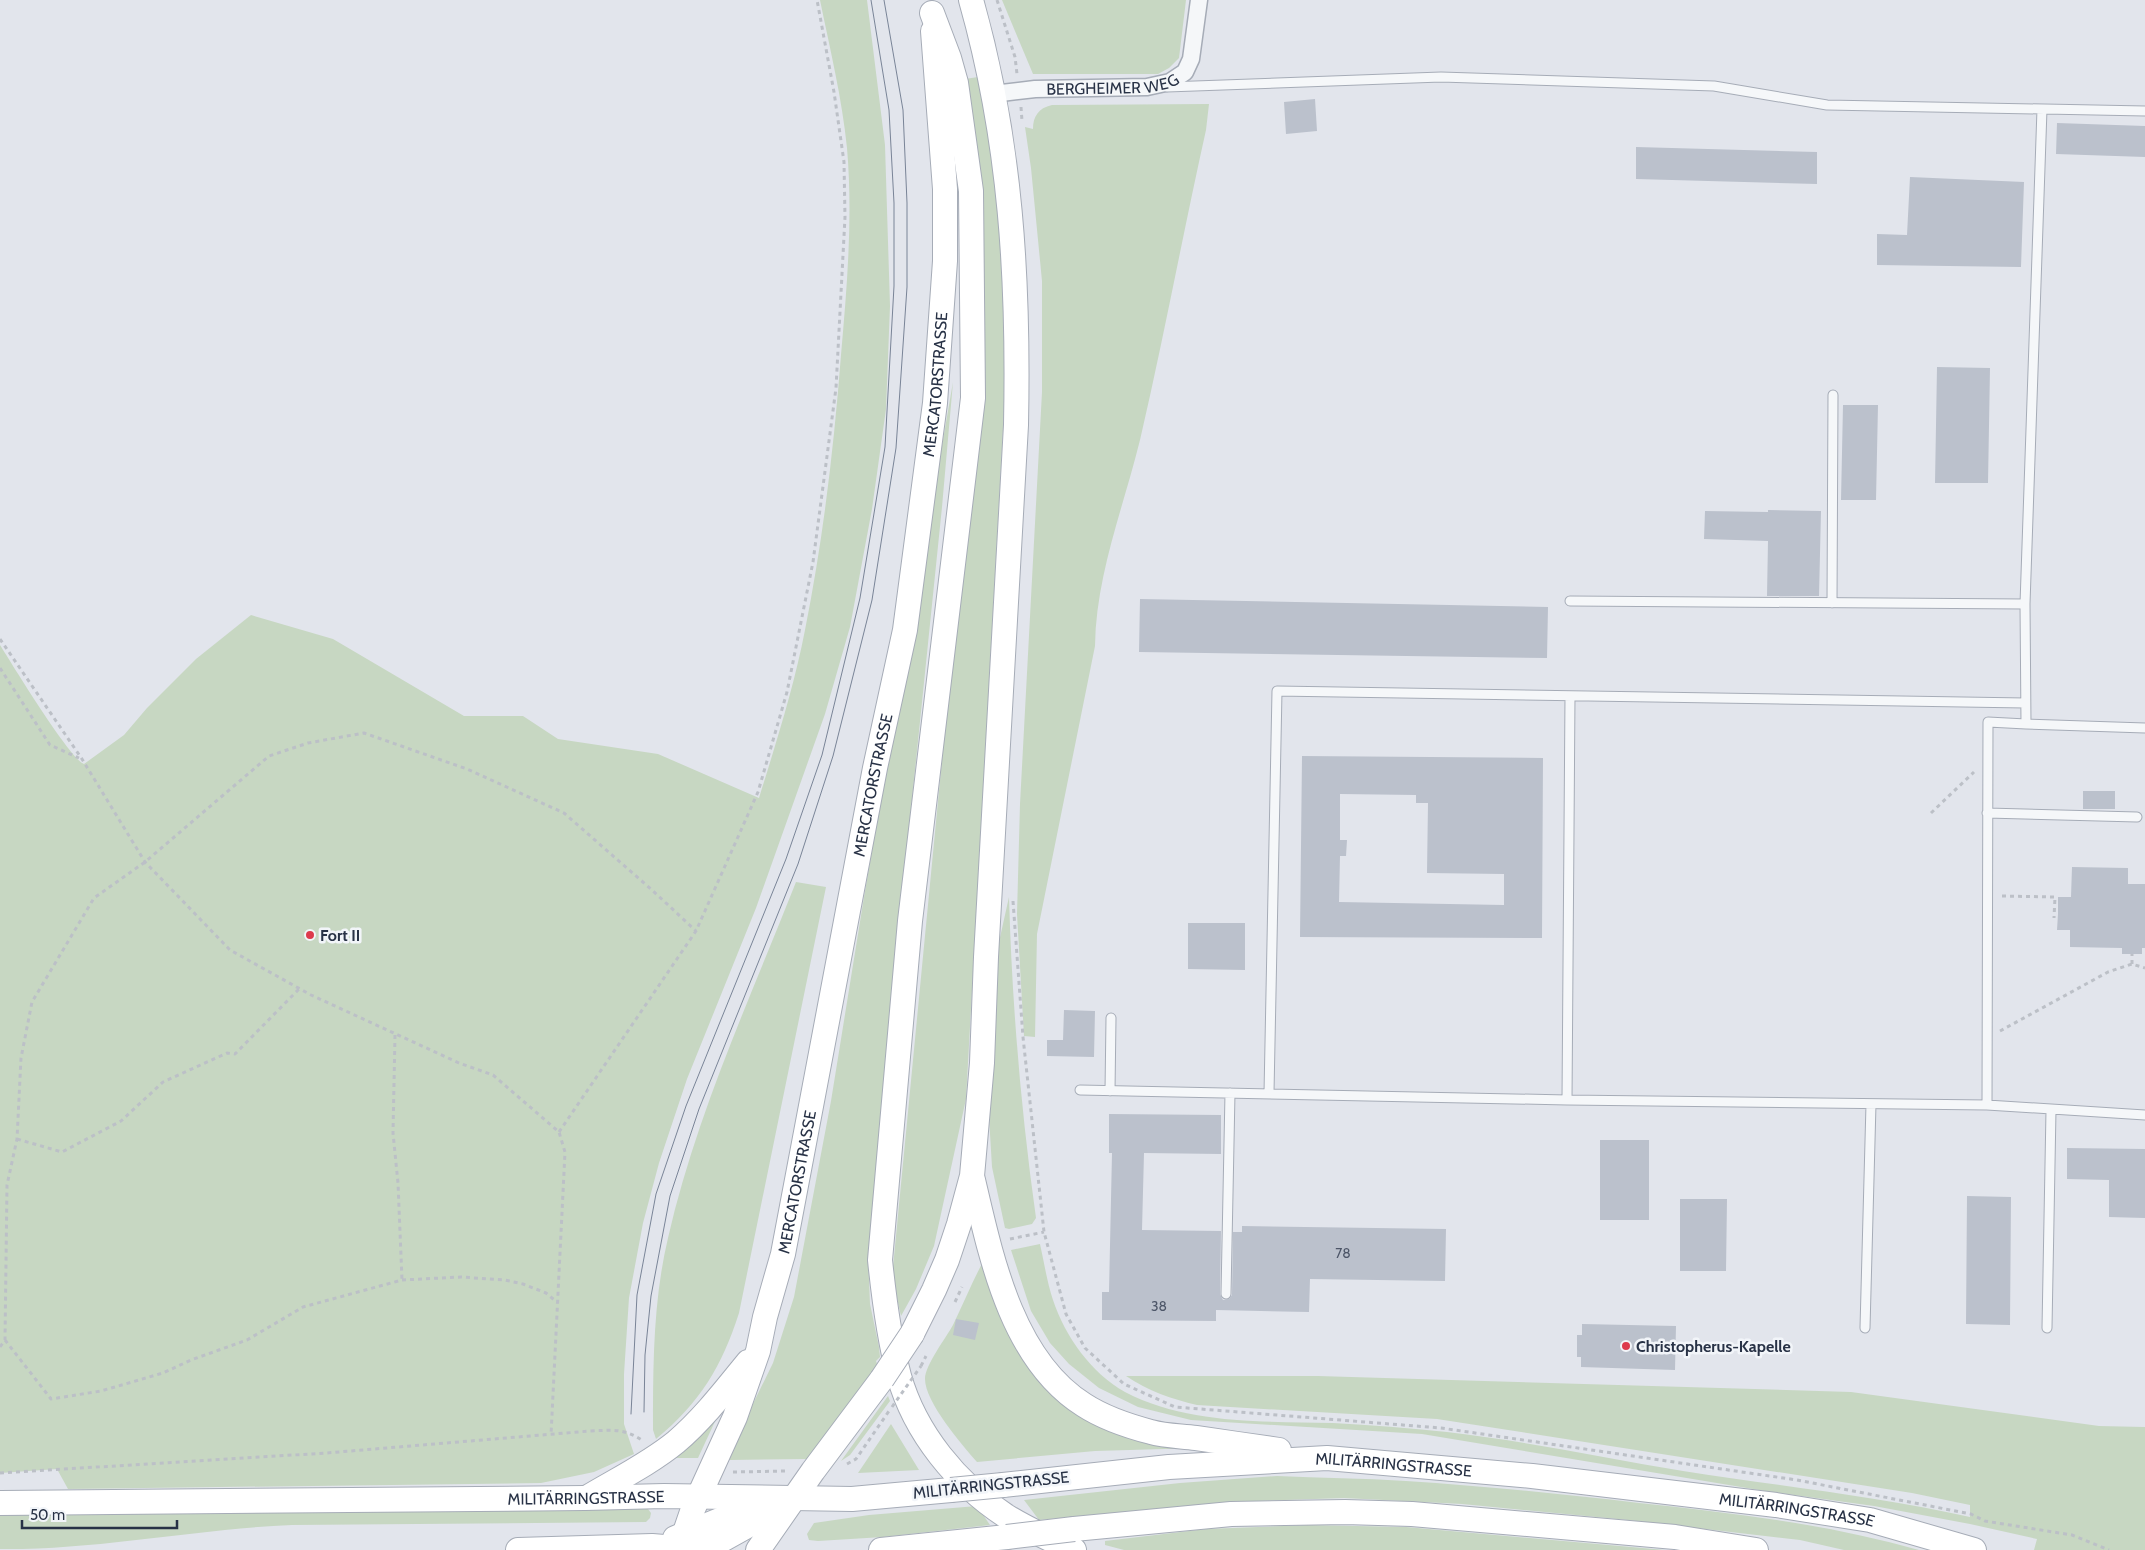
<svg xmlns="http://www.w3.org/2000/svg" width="2145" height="1550" font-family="Cabin,sans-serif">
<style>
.green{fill:#c7d7c2}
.building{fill:#bbc1cc;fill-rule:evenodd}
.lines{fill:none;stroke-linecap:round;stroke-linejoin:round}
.lane-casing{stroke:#a6acb7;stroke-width:11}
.street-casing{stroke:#a6acb7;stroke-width:19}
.secondary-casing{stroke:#a6acb7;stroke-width:26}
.path{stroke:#bcc0c7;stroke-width:3;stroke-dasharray:4 4;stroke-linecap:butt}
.lane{stroke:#f5f7f9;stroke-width:9}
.street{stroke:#f5f7f9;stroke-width:16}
.secondary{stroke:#fff;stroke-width:24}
.tram{stroke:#798497;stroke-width:1}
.secondary-bridge-casing{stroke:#a6acb7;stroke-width:26;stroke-linecap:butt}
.path-bridge{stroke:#bcc0c7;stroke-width:3;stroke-dasharray:4 4;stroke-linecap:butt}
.secondary-bridge{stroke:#fff;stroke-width:24}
.poi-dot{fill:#dd3a4d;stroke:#f2f5f9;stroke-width:2}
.labels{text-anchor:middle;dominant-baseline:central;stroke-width:5;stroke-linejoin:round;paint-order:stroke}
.number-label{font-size:14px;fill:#4d5668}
.street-label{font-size:16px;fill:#283246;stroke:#f2f5f9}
.poi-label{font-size:16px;font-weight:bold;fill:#283246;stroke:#f2f5f9;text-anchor:start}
</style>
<rect width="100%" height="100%" fill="#e2e5ec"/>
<path class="green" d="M820,0H867L885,145L890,306L886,409L872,509L850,627L825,714L756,908L687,1079L659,1163L643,1223L629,1298L624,1374V1424L634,1454L594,1472L541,1483L68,1489L57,1469L0,1473V645C12,664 70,759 84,764L124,735L147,708L196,659L251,615L333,639L464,716H523L558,739L658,754L759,798C776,743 794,687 805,630C823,540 834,447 841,355C847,286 853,218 847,148C842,98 830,49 820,0Z
M1002,0H1186L1179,58L1169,68L1158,74H1033Z
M978,77L995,175L1004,279L1006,376L966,1099L934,1246L916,1289L901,1316L894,1285L893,1267L982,346L984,279L983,241L965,79Z
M1209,104L1206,130C1183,233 1164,337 1140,440C1123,509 1096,575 1095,646L1037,934L1035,1037L1024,1036L1017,914L1020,804L1042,392V281L1031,168L1025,127L1033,129C1033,117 1038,108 1052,105Z
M953,382L942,507L901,907L868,1255L870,1304L879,1347L880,1357L876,1361L879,1369L807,1459L729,1460L747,1416L773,1363L794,1297L831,1101L864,897Z
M796,882L826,887L739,1313C722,1366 700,1403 656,1439L653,1430C653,1366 653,1301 668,1238C696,1115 750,999 796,882Z
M1009,897C1012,1004 1021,1111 1036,1218L1032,1224L1009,1229L1005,1228L992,1167L989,1117L999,942Z
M1040,1244C1044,1262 1047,1282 1053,1300C1065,1336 1091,1373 1125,1392C1188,1425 1264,1421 1333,1423C1371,1425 1409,1428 1447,1432C1526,1441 1604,1458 1683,1471C1778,1486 1876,1496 1970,1517V1505L1912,1493L1437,1419L1197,1405C1172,1399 1148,1391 1126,1376H1318L1851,1392L2099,1426L2145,1427V1550H2034L2037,1539L1970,1524L1874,1506L1765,1491L1422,1434L1191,1420L1138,1407L1099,1388L1069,1364L1050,1343L1031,1311L1011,1250Z
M986,1256L1056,1394L1199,1448L1095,1451L977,1462C962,1445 925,1402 925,1379C925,1365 946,1338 953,1325C964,1302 974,1278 986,1256Z
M888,1396L890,1401L850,1455L841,1461Z
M718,1415L698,1458H674L686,1449Z
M891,1424L919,1470L858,1473Z
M1277,1476C1320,1478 1363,1478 1406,1481C1484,1486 1562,1494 1639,1503C1734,1513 1827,1524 1919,1550H1844L1800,1540L1628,1520L1462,1504L1344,1498L1226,1502L1039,1520L1024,1500L1180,1483Z
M977,1506L990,1525L883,1537L818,1541L809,1540L807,1534L814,1523L869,1515Z
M648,1509L651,1513L650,1518L646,1522L292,1525C195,1529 98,1550 0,1549V1513L31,1515Z
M1307,1525L1406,1527L1665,1550H1124L1105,1545V1541L1206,1529Z"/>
<path class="building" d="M1315,99L1317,131L1286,134L1284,102Z
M2057,123L2145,126V157L2056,154Z
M1636,147L1817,152V184L1636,179Z
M1910,177L2024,182L2021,267L1877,265V234L1907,235Z
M1937,367L1990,368L1988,483H1935Z
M1843,405H1878L1876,500H1841Z
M1768,510L1821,511L1819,596H1767L1768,541L1704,539L1705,511L1768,512Z
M1140,599L1548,607L1547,658L1139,652Z
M1302,756L1543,758L1542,938L1300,937ZM1340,794L1416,795V803H1428L1427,873L1504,874V905L1339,902L1340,856H1346L1347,840H1340Z
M2083,791H2115V809H2083Z
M2072,867L2128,868V884H2145V948H2142V954H2122V948L2070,947V930H2057L2058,914V897H2071Z
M1188,923H1245V970L1188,969Z
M1064,1010L1095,1011L1094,1057L1047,1056V1040H1063Z
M1109,1114L1221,1115V1154L1144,1153L1142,1230L1221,1231L1220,1294L1223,1300L1229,1299L1232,1295L1233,1232H1242V1226L1446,1229L1445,1281L1310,1279L1309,1312L1216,1310V1321L1102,1320V1292H1109L1112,1153H1109Z
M1600,1140H1649V1220H1600Z
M2067,1148L2145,1149V1218L2109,1217V1180L2067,1179Z
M1967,1196L2011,1197L2010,1325L1966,1324Z
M1680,1199H1727L1726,1271H1680Z
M956,1319L979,1323L975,1340L953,1335Z
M1582,1324L1676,1326L1675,1370L1581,1367V1357H1577V1335H1582Z"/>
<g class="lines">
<g class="lane-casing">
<path id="lane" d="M1167,87L1441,77L1714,86L1827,105L2145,111
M1570,601L2025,604L2026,724L2145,728
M1832,603L1833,395
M2025,604L2042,109
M1570,696L1567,1100L1987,1105L1988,722L2026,724
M1987,813L2137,817
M1080,1090L1567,1100
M1110,1091L1111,1018
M1269,1093L1277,691L2025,703
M1987,1105L2145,1115
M1226,1294L1230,1093
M1865,1328L1871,1104
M2047,1328L2051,1110"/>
</g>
<g class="street-casing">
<g id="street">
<path id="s1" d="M993,94L1035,89L1147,87L1170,82L1185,72L1191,59L1199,0"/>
</g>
</g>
<g class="secondary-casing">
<g id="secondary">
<path d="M932,13L949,58L956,83L971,191L973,398L910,921L880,1260C884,1299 889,1338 899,1376C915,1433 957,1484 1006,1516C1027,1529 1051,1540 1074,1550"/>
<path d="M973,1180C991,1257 1012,1360 1084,1405C1104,1418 1128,1426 1151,1432C1165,1436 1181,1436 1196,1438C1224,1442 1251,1446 1279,1450"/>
<path d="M912,1334L934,1290L947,1260L959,1224L972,1176L982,1063L986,957L1016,425C1019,280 1011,141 971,0"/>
<path id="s2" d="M1003,1485L1169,1467L1327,1458L1532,1476L1776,1505L1870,1520L1974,1550"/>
<path d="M588,1497C618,1479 649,1464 676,1442C703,1419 726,1389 748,1362"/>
<path id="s3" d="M0,1503L585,1498L664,1496L852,1499L951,1490"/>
<path d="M1074,1529L1231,1514L1345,1512L1412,1514L1675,1537L1756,1550"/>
<path d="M675,1538L764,1502"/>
<path d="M518,1550L652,1546L700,1550"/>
<path id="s4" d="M679,1550L693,1509L735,1417L758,1351L765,1317L783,1254L875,768L905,630L935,403L945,261V189L933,31"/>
<path d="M704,1550L749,1525L772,1517"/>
<path d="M758,1550L813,1471L882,1379"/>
<path d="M881,1550L1007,1537"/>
</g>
</g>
<path class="path" d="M997,0L1015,57L1017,74
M1021,107L1022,121
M0,639L82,759L145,862L230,950L311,995L459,1063L493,1075L559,1132L565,1152L551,1435
M0,668L50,745L79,758
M1931,813L1974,772
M2002,896L2055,897L2054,918
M1013,901L1023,1037L1044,1232L1066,1314L1085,1348L1124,1384L1175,1407L1441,1428L1797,1480L1971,1514L1985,1521L2072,1535L2109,1550
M2132,964V954
M2000,1031L2108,972L2132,964L2145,968
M395,1035L393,1133L398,1183L402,1280
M559,1132L696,931L758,792L787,692L813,562L836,388L845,217L844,162L834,92L817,0
M17,1139L62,1152L121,1121L163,1082L227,1053L235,1054L299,989
M1010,1239L1044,1232
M955,1302L962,1287
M5,1340L51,1399L101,1391L163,1373L191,1360L247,1340L303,1307L402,1280L461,1277L505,1280L523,1284L546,1293L558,1303
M0,1347L5,1340L7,1185L17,1139L21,1058L32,1002L94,898L145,862L269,756L308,743L364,733L467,769L564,813L652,890L696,931
M921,1366L926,1356
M847,1464L856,1459L889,1411
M733,1472L787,1471
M0,1473L326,1453L590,1431C611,1430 625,1428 643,1441"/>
<use href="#lane" class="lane"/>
<use href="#street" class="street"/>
<use href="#secondary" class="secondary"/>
<path class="tram" d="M644,1412L645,1355L651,1296L670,1196L699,1109L798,864L833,756L872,600L896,448L907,287V203L903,110L884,0
M631,1414L637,1295L656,1194L686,1106L786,859L822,755L860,598L885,447L894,286V203L889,110L871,0"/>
<g class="secondary-bridge-casing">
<path id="secondary-bridge" d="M882,1379L912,1334
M951,1490L1003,1485
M1007,1537L1074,1529"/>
</g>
<path class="path-bridge" d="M892,1407L921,1366"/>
<use href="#secondary-bridge" class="secondary-bridge"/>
</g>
<g class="poi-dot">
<circle cx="310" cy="935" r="5"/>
<circle cx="1626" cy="1346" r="5"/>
</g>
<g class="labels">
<g class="number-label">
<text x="1343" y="1253">78</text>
<text x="1159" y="1306">38</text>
</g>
<g class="street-label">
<text stroke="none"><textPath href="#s1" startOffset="120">BERGHEIMER WEG</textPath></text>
<text stroke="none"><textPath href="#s4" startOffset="1198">MERCATORSTRASSE</textPath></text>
<text stroke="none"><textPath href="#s4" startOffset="792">MERCATORSTRASSE</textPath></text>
<text stroke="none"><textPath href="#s4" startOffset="388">MERCATORSTRASSE</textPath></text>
<text stroke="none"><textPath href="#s2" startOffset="392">MILITÄRRINGSTRASSE</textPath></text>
<text transform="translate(991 1485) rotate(-6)">MILITÄRRINGSTRASSE</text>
<text stroke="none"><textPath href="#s3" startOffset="586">MILITÄRRINGSTRASSE</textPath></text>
<text stroke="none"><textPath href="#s2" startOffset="798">MILITÄRRINGSTRASSE</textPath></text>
</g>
<g class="poi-label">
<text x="320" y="935">Fort II</text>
<text x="1636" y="1346">Christopherus-Kapelle</text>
</g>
</g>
<path d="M22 1520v8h155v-8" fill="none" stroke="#283246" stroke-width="2.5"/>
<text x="30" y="1520" font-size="15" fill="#283246" stroke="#f2f5f9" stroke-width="4" paint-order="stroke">50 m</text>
</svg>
